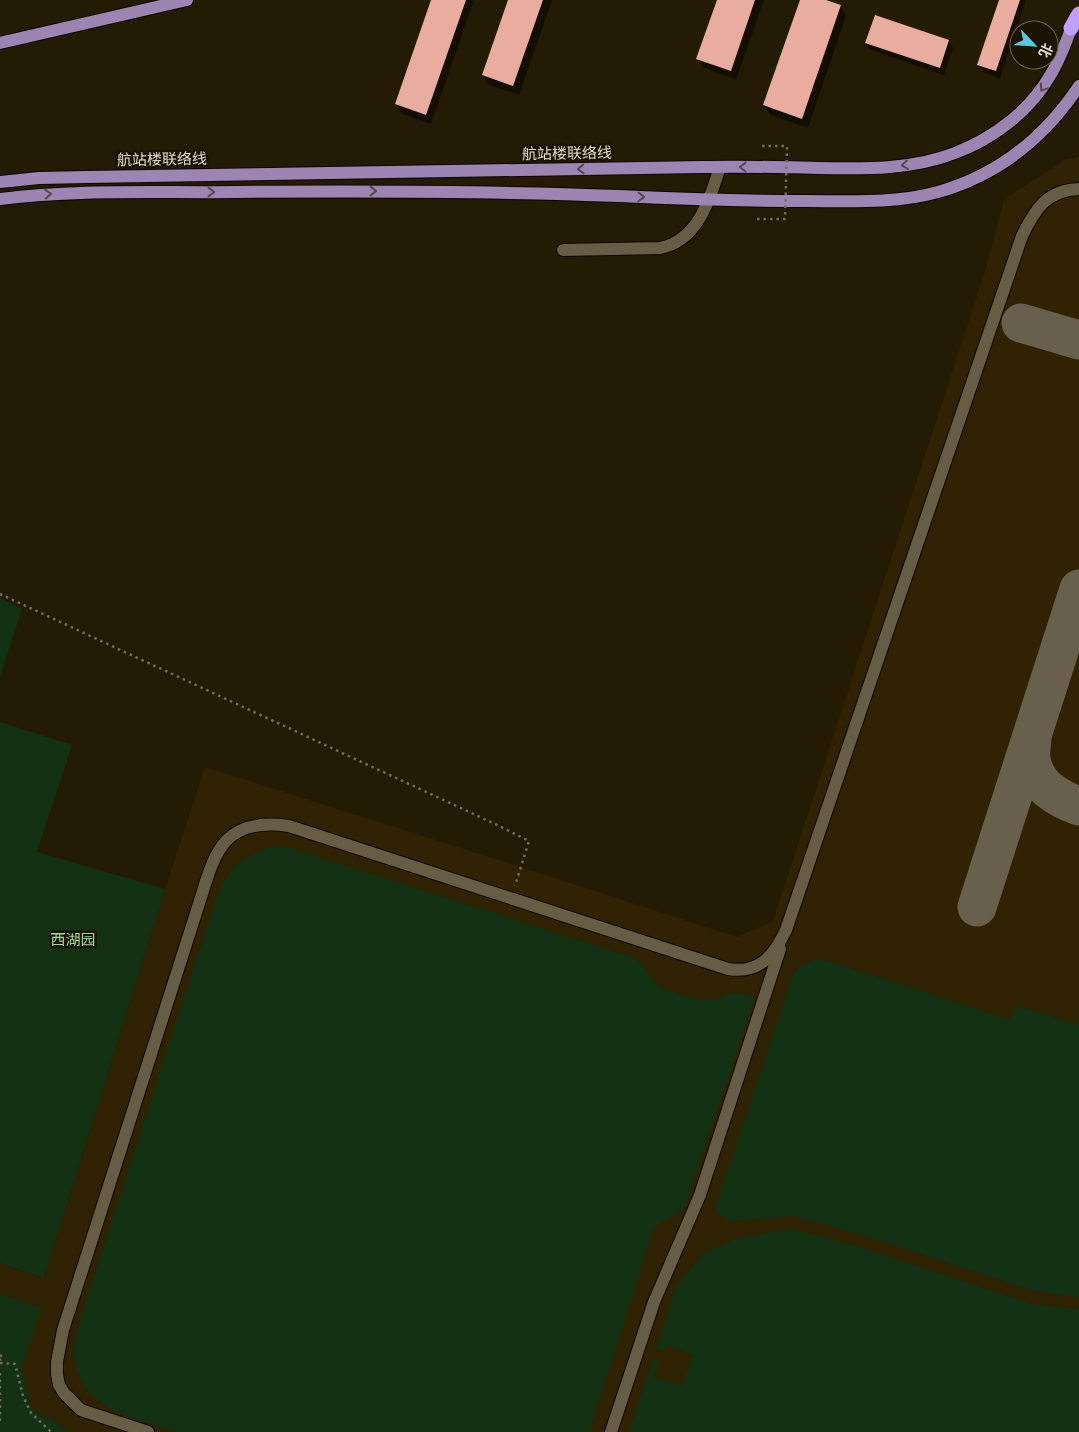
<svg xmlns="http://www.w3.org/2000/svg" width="1079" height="1432" font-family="'IBM Plex Sans','Noto Sans SC',sans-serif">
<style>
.built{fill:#2f2303}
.green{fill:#133214}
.shadow{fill:#0007}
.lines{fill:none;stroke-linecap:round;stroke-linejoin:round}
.taxiway{stroke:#68604c;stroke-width:39}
.building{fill:#e8ad9f}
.minor-casing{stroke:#0d0600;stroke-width:14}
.major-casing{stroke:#0d0600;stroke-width:14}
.highway-casing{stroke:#0d0600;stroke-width:16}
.path{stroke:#746c59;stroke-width:2.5;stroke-dasharray:2.5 4;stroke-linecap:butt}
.minor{stroke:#675d44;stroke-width:12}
.major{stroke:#9d85b3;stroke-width:12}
.highway{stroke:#c19ffd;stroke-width:15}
.path-bridge{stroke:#746c59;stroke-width:2.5;stroke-dasharray:2.5 4;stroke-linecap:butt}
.oneway{stroke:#564651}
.labels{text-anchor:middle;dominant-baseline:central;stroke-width:5;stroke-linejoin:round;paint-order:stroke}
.street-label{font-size:15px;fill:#e2dcce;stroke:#1b1200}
.park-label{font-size:15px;fill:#a3dda1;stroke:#1b1200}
</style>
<rect width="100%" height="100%" fill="#241b04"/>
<path class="built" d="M1079,157V1432H70L31,1409L21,1368L40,1308L0,1294V1263L44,1278L165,889L205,767L521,867L737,937L773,921L987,265L1004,199L1067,159Z"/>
<path class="green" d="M0,598L22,609L0,677Z
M0,722L72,745L37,852L165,889L44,1278L0,1263Z
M274,846L290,848L634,958L661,988L699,1000L717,999L728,993H744L755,997L684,1209L656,1225L651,1235L589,1432H178C141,1420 91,1413 78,1371C75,1363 73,1353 74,1345C75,1338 77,1332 78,1326L215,902C228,867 239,858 274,846Z
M814,960L828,961L1010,1020L1016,1005L1079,1025V1297L1034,1291L859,1234L792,1216L731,1221L719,1215L716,1205L793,975L801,965Z
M792,1229L856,1246L1032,1304L1079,1309V1432H629L653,1358L659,1359L653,1377L682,1386L693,1355L665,1345L663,1351L656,1349L676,1286L703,1254L737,1238Z
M0,1294L41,1308L21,1368L31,1408L70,1432H0Z"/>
<path class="shadow" d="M432,0H472L473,3L431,124L402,114L396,104Z
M509,0H552L519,95L489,85L483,75Z
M718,0H764L736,80L704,68L698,58Z
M801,0H822L841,6L846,16L808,128L770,115L764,105Z
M1000,0H1026L1000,78L983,72L979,64Z
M949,41L953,48L944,75L871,50L866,43Z"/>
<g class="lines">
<path class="taxiway" d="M1021,323L1079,340
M1032,736C1032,743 1030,752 1031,759C1035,785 1056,798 1079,806
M977,907L1079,589"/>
</g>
<path class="building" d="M431,0H466L426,115L395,104Z
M508,0H543L513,86L482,75Z
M717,0H755L731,71L696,59Z
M800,0H826L841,5L802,119L763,105Z
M999,0H1020L996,71L977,65Z
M875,15L949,40L940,68L865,43Z"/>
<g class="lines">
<g class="minor-casing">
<path id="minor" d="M563,250L660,248C698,241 710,199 720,167
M148,1432L81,1410L64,1393L59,1385L57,1374V1362L63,1330L196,913C214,858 218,816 289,826L728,969C759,974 774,956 786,930L1022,236C1035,209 1047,190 1079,189
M611,1432L654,1302L700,1195L780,949"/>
</g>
<g class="major-casing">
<path id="major" d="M0,43L187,0
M0,182L39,178L87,177C292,173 497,170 702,167C741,166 780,167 819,168C865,169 911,170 955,153C994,138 1030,111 1051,74C1061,58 1067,39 1074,21
M0,199C78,189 158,193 236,192C364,191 491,191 619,196C681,199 742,201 804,201C849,201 895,204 938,192C998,175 1045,137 1079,86"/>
</g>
<g class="highway-casing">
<path id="highway" d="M1071,28L1079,14"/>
</g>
<path class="path" d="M0,594L493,823L529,841L515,886
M0,1355L3,1358L0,1360
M0,1363L15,1364L23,1396L31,1413L51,1432
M0,1373V1425"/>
<use href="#minor" class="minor"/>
<use href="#major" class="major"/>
<use href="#highway" class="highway"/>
<path class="path-bridge" d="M757,219H785L787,146H758"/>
</g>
<defs><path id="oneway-chevron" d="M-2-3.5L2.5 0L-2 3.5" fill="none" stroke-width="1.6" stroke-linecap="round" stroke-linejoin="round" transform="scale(1.25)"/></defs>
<g class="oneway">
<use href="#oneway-chevron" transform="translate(1043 88) rotate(124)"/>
<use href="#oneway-chevron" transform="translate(905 165) rotate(173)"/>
<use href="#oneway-chevron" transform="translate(743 167) rotate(-179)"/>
<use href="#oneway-chevron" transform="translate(581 169) rotate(179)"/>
<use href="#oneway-chevron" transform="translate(373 191)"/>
<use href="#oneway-chevron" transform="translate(211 192)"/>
<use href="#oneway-chevron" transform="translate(48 194) rotate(-4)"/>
<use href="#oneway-chevron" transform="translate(641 197) rotate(2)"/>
</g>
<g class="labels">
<g class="street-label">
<text transform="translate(567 153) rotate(-1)">航站楼联络线</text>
<text transform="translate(162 159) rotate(-1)">航站楼联络线</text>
</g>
<g class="park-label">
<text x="73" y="939">西湖园</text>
</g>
</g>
<g transform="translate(1034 45) rotate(115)"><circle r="24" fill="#1b1200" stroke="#6b6352"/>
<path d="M0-4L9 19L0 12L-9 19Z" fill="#56c9e1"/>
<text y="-8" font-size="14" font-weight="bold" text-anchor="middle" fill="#e2dcce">北</text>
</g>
</svg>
